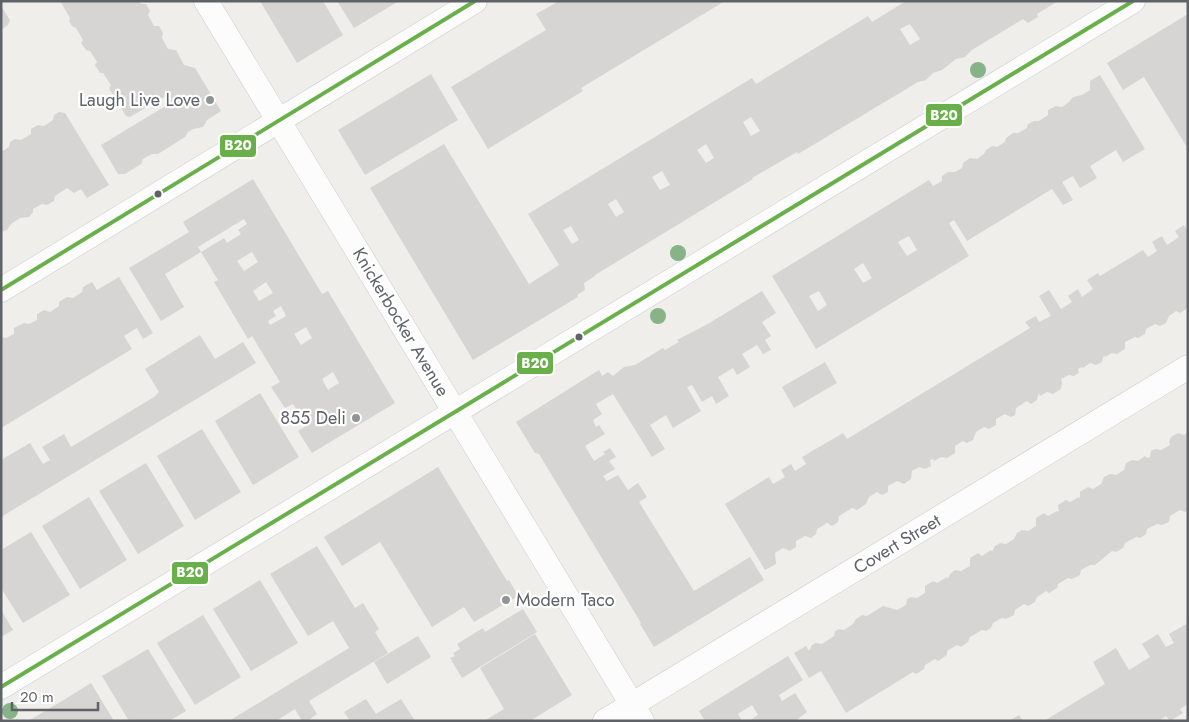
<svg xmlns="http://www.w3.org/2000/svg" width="1189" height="722" font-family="Jost,sans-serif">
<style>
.building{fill:#d6d5d3;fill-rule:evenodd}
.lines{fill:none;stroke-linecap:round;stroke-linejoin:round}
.minor-casing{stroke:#cbcccc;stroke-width:25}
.minor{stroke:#fdfcfc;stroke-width:24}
.bus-1-casing{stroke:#fff;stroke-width:8}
.bus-1{stroke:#6ab04a;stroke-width:4}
.tree{fill:#88b388}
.poi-dot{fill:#919496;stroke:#fff;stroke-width:2}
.bus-dot{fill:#5f6368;stroke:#fff;stroke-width:2}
.labels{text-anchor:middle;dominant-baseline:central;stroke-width:4.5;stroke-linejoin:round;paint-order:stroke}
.poi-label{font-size:18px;fill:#5f6368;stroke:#fff;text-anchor:end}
.street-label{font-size:18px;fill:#5f6368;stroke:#fff}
.line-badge{stroke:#fff;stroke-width:2}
.badge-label{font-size:14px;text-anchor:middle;font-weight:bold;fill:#fff}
</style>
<rect width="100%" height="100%" fill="#efeeea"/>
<path class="building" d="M60,1H139L141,4H146L150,11L148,15L154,26H159L163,33L162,38L168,49L176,50L184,65L195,68L221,111L207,120L203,127L193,129L188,132L185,137L158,154H152L143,159L141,164L125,174H118L101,145L169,104L164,97L130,117L126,116L121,108L123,106L117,96L113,95L109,88L111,85L103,73H100L95,65L97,62L90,51L86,50L81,43L83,40L76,28L72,26L69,21L70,18Z
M260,1H323L343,35L297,63Z
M337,1H399L354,28Z
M559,1H725L581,88L583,91L488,149L451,87L546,30L536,14Z
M906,1H1058L1037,14L1038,17L1028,23L1023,19L972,50L965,57L956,59L942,70L933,73L926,80L918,82L798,154L797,152L752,178L753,179L595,275V276L584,283L585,290L577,295L578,297L473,360L370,188L444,144L529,284L559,265L528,214L752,78L756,84L868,16L872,22ZM910,24L920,39L910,45L900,29ZM751,117L760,131L751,136L743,122ZM706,144L714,158L706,163L697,150ZM662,171L670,185L660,190L652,177ZM616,199L624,212L616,217L608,204ZM571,226L579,240L572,244L563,230Z
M1,6L10,20L8,25L1,30Z
M1188,14V149L1144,77L1123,90L1107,63Z
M431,74L458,120L365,175L338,130Z
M1100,75L1145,149L1123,162L1116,150L1090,166L1097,178L1080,188L1073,176L1062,182L1073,200L1063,205L1052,189L967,241L954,220L949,223L969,256L816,349L772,276L929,180L933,186L942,181V176L948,172H955L962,168L963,163L970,158L977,159L984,154L986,150L992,146L997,147L1005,142L1006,138L1013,133H1018L1027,128L1028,124L1034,121H1039L1048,115V110L1056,106L1062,107L1069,102L1073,97L1082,95L1090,90V81ZM909,236L917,250L907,256L898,242ZM863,263L872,278L863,283L854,269ZM819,291L827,305L818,311L809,296Z
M59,112L65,113L109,185L87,198L81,189L74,193L67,188L55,196L54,201L47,205L42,204L33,209V212L29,217L20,218L11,224L7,230L1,232V152L9,147L10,142L15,139L21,140L31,134V129L38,125L44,126L53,120L54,115Z
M253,179L322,294L328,291L395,403L312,453L298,431L306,426L293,404L285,408L271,387L280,382L252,336L248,339L214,282L218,280L201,252L224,238L227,243L241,234L238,230L247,224L244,219L198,247L201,252L165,274L184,307L161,321L129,268L189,232L183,222ZM252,252L258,262L244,271L237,261ZM266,282L273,293L259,301L253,291ZM281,306L286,316L270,325L268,321L276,316L273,311ZM306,327L312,338L301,345L294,334ZM333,372L339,383L328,390L322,379Z
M1184,225L1188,231V306L1186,309L1180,313L1176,311L1169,316L1166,323L1160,326L1155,324L1146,329L1145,334L1138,338L1135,337L1125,342V349L1117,354L1112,353L1105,357L1104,355L1102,362L1096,365L1090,363L1083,368L1082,367L1078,369L1079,373L1074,376L1069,375L1061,379L1062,383L1061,389L1053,394L1047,392L1040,396L1039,393L1037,400L1031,404L1027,401L1016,408L1015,415L1011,417L1005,414L996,419V425L989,429L984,427L976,432L973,440L967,443L963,441L955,446V453L947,458L941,457L934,461L933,459L930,460L931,466L925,469L919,467L912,471L911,479L904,484L897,481L888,486V492L882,495L877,492L869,497L866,504L857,510L852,508L839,516L838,522L832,526L827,523L817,529L816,534L811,538L805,536L796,541V547L790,551L783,548L775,553L776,564L765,570L725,504L769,477L773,484L785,477L781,470L791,464L795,471L806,464L802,457L843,433L847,439L1030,328L1025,322L1036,316L1039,322L1051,316L1039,296L1049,290L1061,309L1072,302L1068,296L1078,289L1082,297L1093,289L1087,280L1098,273L1100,276L1143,250L1148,257L1157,251L1152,242L1162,236L1167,245L1179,237L1175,231Z
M119,277L153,333L143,339L137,328L124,336L132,349L1,428V337L6,338L14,334V328L24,323L29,324L37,320V314L44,310L50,312L59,306V302L67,297L73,298L82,292L83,287L92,282L97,290Z
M762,291L776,313L762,322L771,336L765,340L771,350L763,354L757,345L742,354L750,367L737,375L733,368L718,377L729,396L716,404L712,396L702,402L692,385L687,387L701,411L673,428L666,415L650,425L665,449L652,457L613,394L596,404L602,414L593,420L596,427L599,425L605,434L585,446L594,461L605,454L603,452L610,448L616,457L609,461L615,469L603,476L607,481L618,475L628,490L638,483L647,497L639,502L694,591L750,557L764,580L654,647L640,624L641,623L539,454L535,453L516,422L599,370L602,376L608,372L613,376L624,367L635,365L663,348L665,350L679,342L677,340L706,325Z
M200,335L215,359L243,342L256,363L1,517V460L30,443L43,464L50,460L42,447L64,434L71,447L154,397L159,392L145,369Z
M825,362L837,383L794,408L782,387Z
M260,393L299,457L253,485L215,421Z
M202,429L241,492L195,520L157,456Z
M1188,432V510L1185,512L1180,510L1170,516L1169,522L1162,525L1157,524L1147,529L1146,534L1140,538L1136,537L1125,543L1123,548L1116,552L1112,551L1095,565H1090L1081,570L1080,575L1072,579L1068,578L1058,584L1057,588L1049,593L1046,591L1037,597L1035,602L1030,605L1028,606L1024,604L1015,610L1014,615L1006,619L1002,618L993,623L991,628L986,631L982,630L970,637L968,642L961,647L957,645L947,651V655L938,661L935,659L925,665L924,669L916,674L913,672L846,713L821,671L809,678L794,653L806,646L809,651L812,645L816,643L822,644L834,636L835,631L839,629L844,630L853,624L856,619L862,615L867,616L883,606L897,610L906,605L907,599L911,597L917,598L925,593V586L933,581L937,583L947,577L948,579L950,574L955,570L961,571L970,566V558L978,553L982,556L991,550L992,552L995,546L1000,543L1006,544L1014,539L1017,533L1022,530L1028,531L1036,526V518L1044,513L1048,516L1057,511L1059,512L1058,505L1066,500L1070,502L1079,497L1080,499V492L1088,487L1093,489L1101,484L1104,477L1110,474L1116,475L1124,470L1126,463L1132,460L1138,461L1145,456L1147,458L1150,457L1151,451L1155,449L1161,450L1170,445L1169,442L1171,437L1178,433L1184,435Z
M146,463L184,526L138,554L99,491Z
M438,467L507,581L509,580L518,596L474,622L464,607L432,627L380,542L342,566L324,537Z
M89,497L127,560L80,589L42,526Z
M31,532L70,595L23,623L1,588V550Z
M317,546L355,608L363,603L379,629L375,632L388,653L309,701L317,714L307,721H302L295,709L276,721H229L349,648L333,621L308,636L270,574Z
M260,580L298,643L251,671L213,609Z
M523,609L537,632L462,678L450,658L455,656L453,653L460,649L457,644L483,628L485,632Z
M1,610L13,630L1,637Z
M203,615L241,677L195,705L157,643Z
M1188,623V704L1180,709L1183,713L1170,721L1166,716L1159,721H1044L1105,684L1093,662L1116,648L1129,670L1150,657L1142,644L1158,634L1166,647L1174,643L1169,634Z
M535,634L572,695L530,721H484L504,709L480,668Z
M418,636L431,657L387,684L374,662Z
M148,649L186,711L169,721H129L102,676Z
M788,656L803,680L779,695L782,701L795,693L807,712L795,721H749L758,715L752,705L738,714L742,721H705L699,711Z
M91,683L114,721H28L62,701Z
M366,699L376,714L401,699L415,721H350L344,712Z
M1019,715L1023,721H1009Z"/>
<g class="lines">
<g class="minor-casing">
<path id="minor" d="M206,1L642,721
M1,290L475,1
M1,687L1133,1
M605,721L1188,367"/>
</g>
<use href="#minor" class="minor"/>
<g class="bus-1-casing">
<path id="bus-1" d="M1,290L475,1
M1,687L1133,1"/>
</g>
<use href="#bus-1" class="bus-1"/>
</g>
<g class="tree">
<circle cx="978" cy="70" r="8"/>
<circle cx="678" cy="253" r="8"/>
<circle cx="658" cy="316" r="8"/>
<circle cx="10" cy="711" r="8"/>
</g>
<g class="poi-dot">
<circle cx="210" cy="100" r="5"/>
<circle cx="356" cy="418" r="5"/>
<circle cx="506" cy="600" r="5"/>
</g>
<g class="bus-dot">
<circle cx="158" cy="194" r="4.5"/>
<circle cx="579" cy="337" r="4.5"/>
</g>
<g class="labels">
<g class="poi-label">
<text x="200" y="100">Laugh Live Love</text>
<text x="346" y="418">855 Deli</text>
<text x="516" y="600" text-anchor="start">Modern Taco</text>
</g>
<g class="street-label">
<text transform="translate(401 322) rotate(59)">Knickerbocker Avenue</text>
<text transform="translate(897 544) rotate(-31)">Covert Street</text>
</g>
</g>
<g class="line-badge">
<rect x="925" y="103" width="38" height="24" rx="5" fill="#6ab04a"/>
<rect x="219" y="134" width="38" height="24" rx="5" fill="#6ab04a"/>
<rect x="516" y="351" width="38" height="24" rx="5" fill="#6ab04a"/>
<rect x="171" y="561" width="38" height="24" rx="5" fill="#6ab04a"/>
</g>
<g class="badge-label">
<text x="944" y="120">B20</text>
<text x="238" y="150">B20</text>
<text x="535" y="368">B20</text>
<text x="190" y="577">B20</text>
</g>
<rect width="1189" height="722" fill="none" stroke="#5f6368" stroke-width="5"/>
<path d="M12 702v8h86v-8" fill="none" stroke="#5f6368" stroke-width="2.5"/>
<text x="20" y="702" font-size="15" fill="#5f6368" stroke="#ffffff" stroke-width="4" paint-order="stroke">20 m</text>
</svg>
